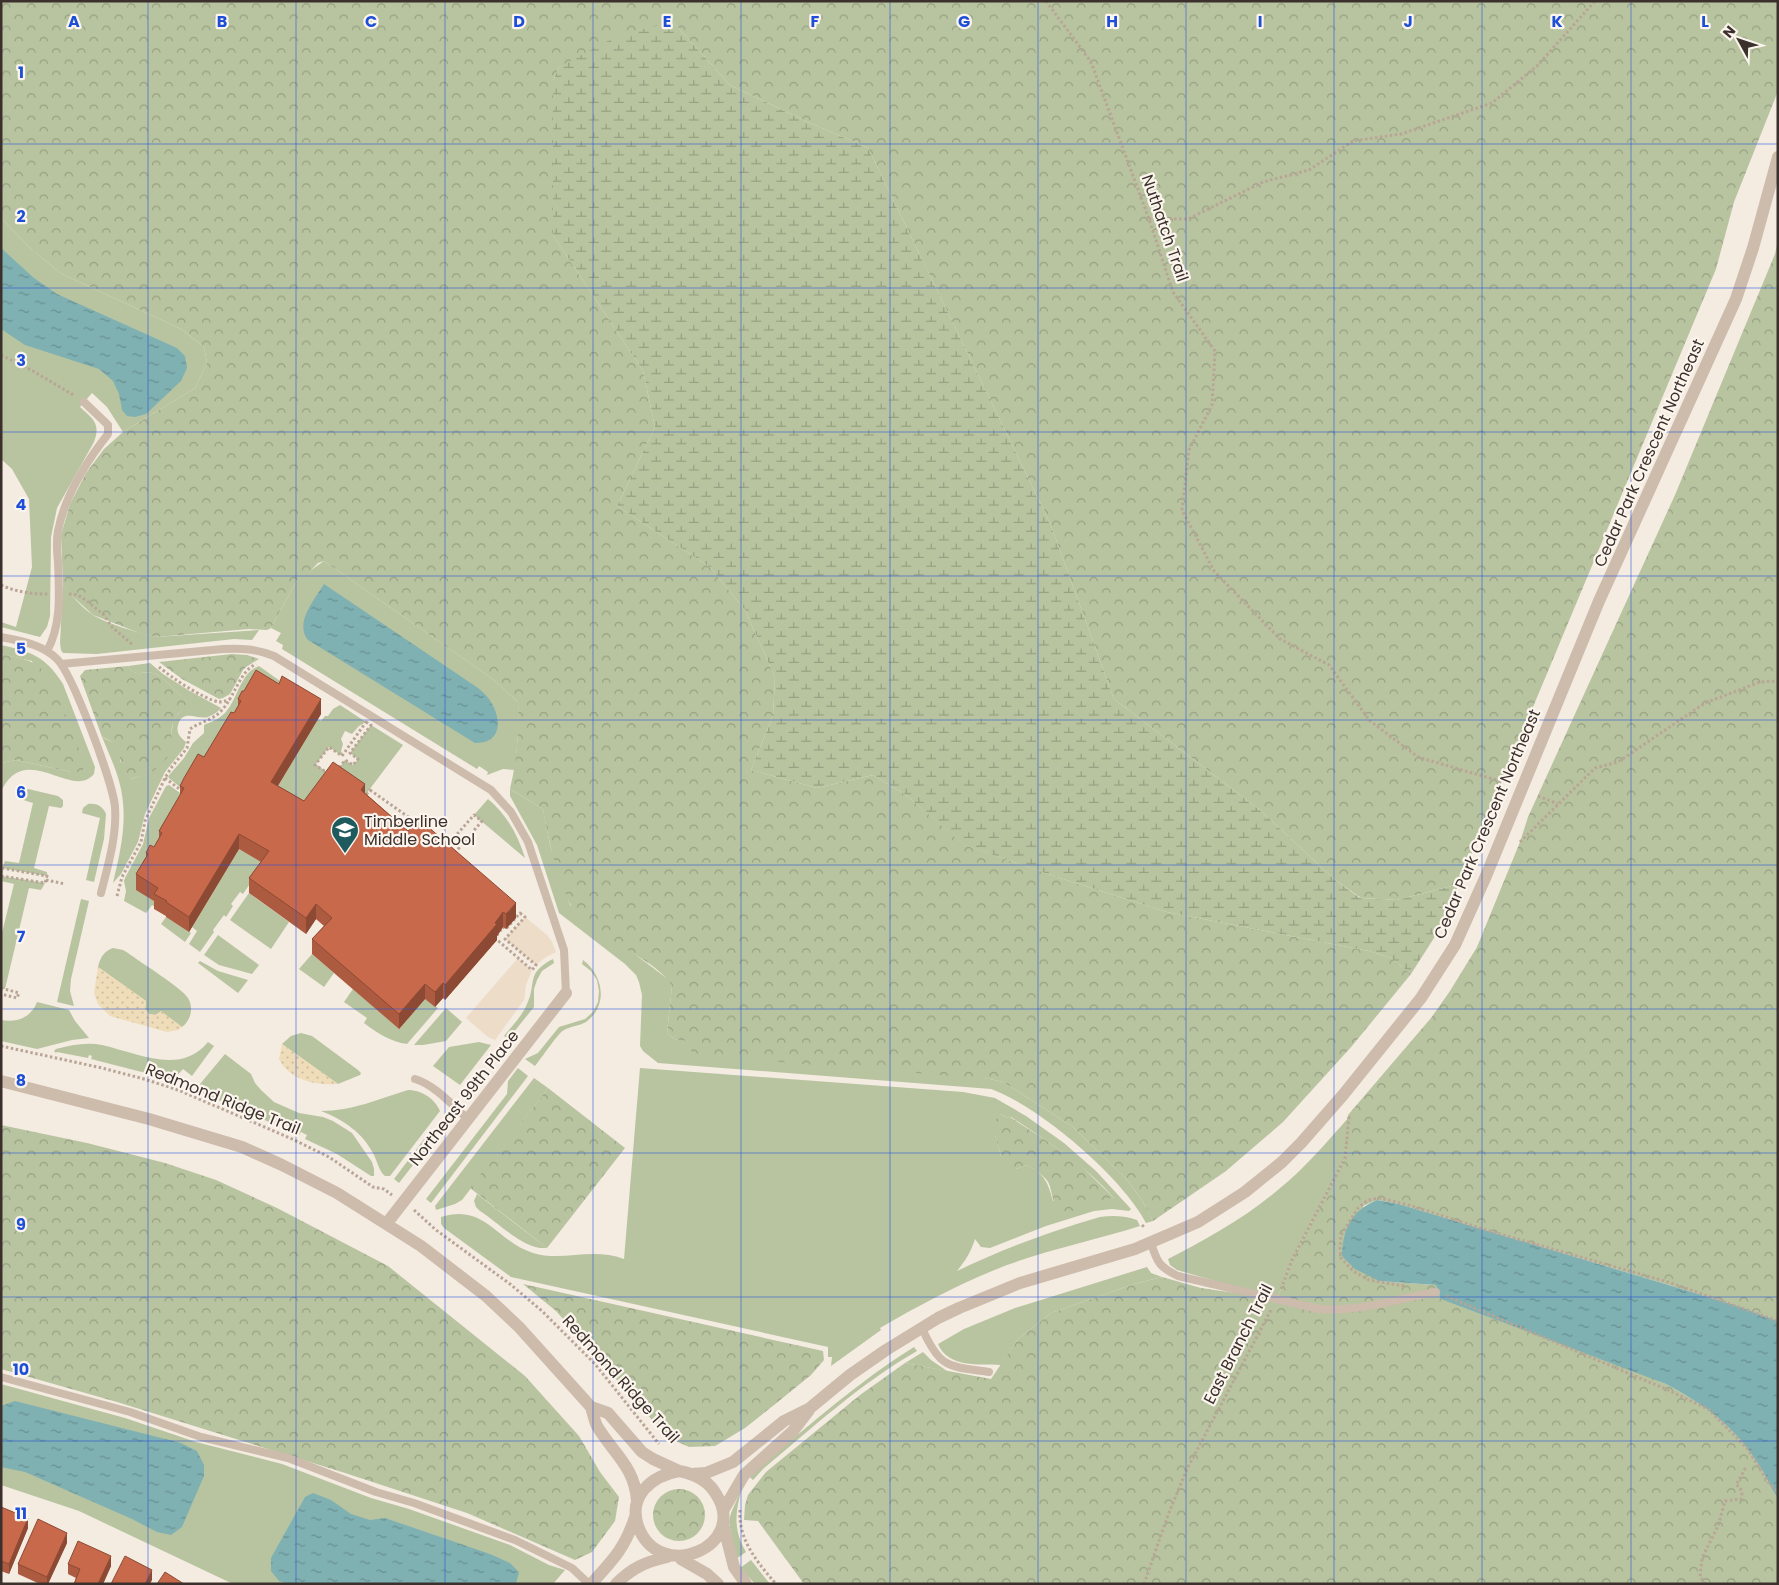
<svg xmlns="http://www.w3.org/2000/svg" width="1779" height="1585" font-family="Poppins,sans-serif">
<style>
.grass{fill:#b8c4a0;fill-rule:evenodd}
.forest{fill:url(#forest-crowns)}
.wetland{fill:url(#wetland-marsh)}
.sand{fill:url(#sand-dots)}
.plaza{fill:#ecdcc8}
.water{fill:url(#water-ripples)}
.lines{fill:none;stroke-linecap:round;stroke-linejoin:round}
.path{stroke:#b9a596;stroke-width:3;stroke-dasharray:2.5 2.5;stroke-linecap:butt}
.service{stroke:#cdbbac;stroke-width:8}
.minor{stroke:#cdbbac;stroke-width:12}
.tertiary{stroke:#cdbbac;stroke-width:12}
.wall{fill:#ac5a40}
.shaded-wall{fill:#8c4a34}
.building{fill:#c8694b;stroke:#8c4a34}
.grid{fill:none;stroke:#1d4ed8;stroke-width:1;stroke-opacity:0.55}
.labels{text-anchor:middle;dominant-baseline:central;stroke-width:4.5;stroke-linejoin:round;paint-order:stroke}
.street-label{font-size:16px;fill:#3b302b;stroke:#fbf5ee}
.poi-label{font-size:16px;fill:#3b302b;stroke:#fbf5ee;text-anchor:start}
.grid-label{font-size:16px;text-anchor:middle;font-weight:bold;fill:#1d4ed8;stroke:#fbf5ee;stroke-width:4.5;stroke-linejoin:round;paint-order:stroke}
</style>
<defs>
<pattern id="forest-crowns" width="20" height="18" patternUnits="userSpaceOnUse" patternTransform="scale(1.25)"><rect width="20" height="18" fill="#b8c4a0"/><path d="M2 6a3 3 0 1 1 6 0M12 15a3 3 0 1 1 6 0" fill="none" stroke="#97a083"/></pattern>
<pattern id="wetland-marsh" width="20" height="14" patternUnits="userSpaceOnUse" patternTransform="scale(1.25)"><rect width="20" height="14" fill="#b8c4a0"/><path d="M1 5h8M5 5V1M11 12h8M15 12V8" fill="none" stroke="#97a083"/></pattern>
<pattern id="sand-dots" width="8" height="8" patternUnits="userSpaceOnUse" patternTransform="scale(1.25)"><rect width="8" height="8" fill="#efdcb8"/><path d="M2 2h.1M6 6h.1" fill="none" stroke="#cebd9e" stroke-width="1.8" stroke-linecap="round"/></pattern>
<pattern id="water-ripples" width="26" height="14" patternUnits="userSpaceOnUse" patternTransform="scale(1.25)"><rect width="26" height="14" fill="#7fb0b2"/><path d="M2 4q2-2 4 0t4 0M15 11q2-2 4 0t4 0" fill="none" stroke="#699091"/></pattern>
</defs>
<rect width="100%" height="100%" fill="#f4ebe1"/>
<path class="grass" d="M1,218L32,250L62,274L181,329L204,347L207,363L195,388L123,432L107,407L92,393L80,407C93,419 101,423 94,442L57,508L51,537L50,616L47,627L40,637L1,627V622L16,627L32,567L29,499L12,469L1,459Z
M324,561L494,680L518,702L519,722L515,770L503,769L487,775L488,772L479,766L477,769L282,649L283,645L276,641L281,633L271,628L297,580Z
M63,584C71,595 82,608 93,615C107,624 140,633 156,637L259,630L252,640L234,639L97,654L63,653L61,650L60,643Z
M1,645C32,652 45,656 63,684L95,767L94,774C72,801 25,739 1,792L2,763L16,760L71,772L32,661L1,654Z
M150,663L163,674L188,690L221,708C218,712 213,715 208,717C197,720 183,708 178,725C176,733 180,737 186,742L184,748L165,772L145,814L138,842L121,874L113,883C121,849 129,816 119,781C115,766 108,752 102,737L116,744L120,753V761L131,779L150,773L169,755L173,747L171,738L173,721L176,716L189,702C177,695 168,680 156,674C143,668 137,680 128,666Z
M259,666L294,691L185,791L170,779L168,777L170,774L184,758L193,743L204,733V725C211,722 219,719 225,713C238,699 240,673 259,666Z
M340,705L366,722L359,726L352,734L345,731L341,739L343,744L341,751L343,754L342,756L329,747L316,764L329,774L302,811L274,793L317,719L321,721L325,716H328L333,709Z
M371,725L403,745L363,798L333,777L345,760L353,765L358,759L350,753Z
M169,785L183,795L158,903L155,907L152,905L146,913L124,901L126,891L124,881L125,878L143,844L149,818L166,786Z
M28,789L58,796L63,800V806L61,808L49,806L34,868L47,872V876L2,868L5,861L19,863L33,803L20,799L19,797L21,793Z
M510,789L543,809L550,845L570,905L669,980L672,986L667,1033L674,1039L990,1079L1003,1082L1073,1127L1127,1180L1142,1200L1153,1221L1146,1223C1123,1178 1039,1106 991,1089L658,1063L643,1051L640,1046L642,995L639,982L636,975L625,964L559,913L537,845L510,796Z
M488,799C507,815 518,835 525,858L474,815Z
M88,804C96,803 103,806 106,814L104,839L94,882L86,880L100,818L82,813L83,808Z
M239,849L264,863L243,894L240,892L231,904L233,906L226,917L224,915L213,930L214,932L200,952L189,944L197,931L192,927Z
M1,876L45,883L41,890L29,888L5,989L1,988V937L14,884L1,881Z
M249,893L289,922L271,949L230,920Z
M81,899L89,901L71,979L70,991L74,1006L57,1002Z
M166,917L191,933L185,942L161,924Z
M218,935L259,965L252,974L219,965L204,955Z
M113,948L123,950L128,953C140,962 182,988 188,998C194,1008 191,1020 182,1027L161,1012L155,1015L149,1014L145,1009L146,1001L98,967C100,958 104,951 113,948Z
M312,954L334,973L324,987L299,969Z
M553,959L554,963L542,971L537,980L534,989V1007L509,1038H507L504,1036C512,1026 522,1016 527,1004C537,984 525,973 553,959Z
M583,960C603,975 609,1005 586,1022C579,1026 571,1026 564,1030C558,1033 541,1059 535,1066L525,1059L538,1053L559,1027L585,1019L593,1012L598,1002L599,991L597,980L591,971L582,964Z
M200,961L218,971L248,980L238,993L198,963Z
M353,989L399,1029L425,999L438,1008L407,1044C391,1042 377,1033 364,1023L367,1018L344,1002Z
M37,1002L69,1010L75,1021L89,1038L72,1040L37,1049L1,1041V1020C16,1023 31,1018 37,1002Z
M446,1008L462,1022L446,1041L423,1045H414Z
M301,1033L312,1036L358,1070L361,1073L360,1075L338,1084L282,1044L291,1036Z
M208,1042L214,1046L192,1076L183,1069L173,1080L91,1059L92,1056L89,1055L88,1058L57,1052L56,1053L54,1051L56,1049C71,1045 87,1042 102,1045C138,1053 180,1076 208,1042Z
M479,1042L491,1045L460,1085L433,1066L449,1047Z
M225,1054L251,1074L255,1083L261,1090L274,1102L299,1113L323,1117L333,1121L352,1133L372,1162L374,1169V1176H371L337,1154L305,1139L307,1135L301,1132L299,1135L292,1132L294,1129L286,1125L283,1128L197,1091L200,1084Z
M518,1068L528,1076L431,1203L426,1199L507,1094L508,1081Z
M640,1068L963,1092L995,1098L1026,1116L1064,1143L1096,1171L1131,1209L1129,1211L1112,1209L1094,1211L1046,1226L990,1248L981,1247L975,1239C971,1252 965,1261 957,1271C1005,1248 1049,1232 1100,1217C1113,1215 1126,1216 1137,1220L1140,1226C1096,1240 1051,1249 1007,1265C963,1282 921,1304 880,1328L881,1330L831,1366L832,1357H828V1347L511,1277L444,1228L441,1224V1217C485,1203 497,1242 533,1253C562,1262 592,1247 624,1259ZM1001,1114L1007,1118L1011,1117C1047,1141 1085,1165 1114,1198L1053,1201C1048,1183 1045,1174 1027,1165L1016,1169L1001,1156L995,1135Z
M534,1078L548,1088L462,1200L455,1204L436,1210L435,1206Z
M408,1090C422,1090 435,1099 440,1111L390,1176H385L382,1173C378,1167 377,1161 374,1155C363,1133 344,1120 321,1111C352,1111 379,1099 408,1090Z
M1349,1117L1345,1158L1292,1260L1277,1299L1177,1270L1170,1265L1168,1259C1207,1239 1245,1218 1279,1189C1305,1168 1327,1142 1349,1117Z
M431,1130L437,1134L399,1183L394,1179Z
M477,1194L547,1248C524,1250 499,1223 480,1211L476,1207L474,1201Z
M1147,1267L1151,1273L1162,1277L1134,1284L1051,1313L1018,1339L1001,1365C979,1364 948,1368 938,1344L964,1329L1015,1308Z
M914,1347L917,1351C861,1383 812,1428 763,1469L753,1480L750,1477L760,1466C810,1425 859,1381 914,1347Z
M923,1352L931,1360L947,1371L905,1363Z
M1,1384L125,1418L196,1442L282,1464L371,1498L409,1509L510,1545L549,1565L565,1570L553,1584H233L79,1511L1,1485Z
M742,1488C735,1512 733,1530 746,1552L736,1559L729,1522L731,1513Z
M751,1560L770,1584H755L740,1568Z"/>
<path class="forest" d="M1,1H1778V91L1734,202L1716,269L1459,884L1397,900L1361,898L1334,879L1260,810L1114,699L1050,523L868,148L801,119L730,85L673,22L559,67L553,81V235L643,371L655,427L617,506L710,567L745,610L775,677L773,715L751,770L817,788L873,775L906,795L965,845L1060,878L1167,912L1369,951L1391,958L1411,974L1352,1046L1283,1122L1226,1171L1153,1221L1142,1200L1127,1180L1073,1127L1003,1082L990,1079L691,1055L692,1042L674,1039L667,1033L672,986C660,963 607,941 585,924C562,906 548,838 543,809L510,789C517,760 519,732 518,702L494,680L324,561L318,563L306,575L297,580L271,628L267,630L249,629L156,637L142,634L93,615L69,593L63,584L61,535L70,504L86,473L104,449L123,432L195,388L207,363L204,347L181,329L62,274L32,250L1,218Z
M1778,241V1321L1735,1305L1399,1204L1377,1200L1363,1206L1379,1281L1436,1285L1666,1384C1700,1402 1730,1423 1752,1455C1756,1461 1761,1468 1765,1475C1769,1483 1772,1491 1778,1498V1584H804L758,1521L744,1520L745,1505L748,1495L766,1472L860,1395L905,1363L991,1379L1018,1339L1051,1313L1134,1284L1162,1277L1201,1288L1277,1299L1292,1260L1345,1158L1348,1115L1431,1018L1450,991L1477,947L1520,842L1528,817L1675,495L1775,254Z
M1,654C29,660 39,660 54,686L85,764L82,772H71L16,760L2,763L1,770Z
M232,654L247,655L259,659L246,667L243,670L230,694L223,698L219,699L182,679L159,662Z
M128,666C137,680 144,668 156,674C168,680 177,695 190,702L189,706C175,712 170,724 172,739C172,741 174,744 173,747C172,755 160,766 153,771C147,776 138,776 131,779C112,765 130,747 102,737L80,676L85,670Z
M548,1088L625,1148L547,1248L470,1188Z
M1001,1114L1007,1118L1010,1117L1047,1141L1077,1162L1114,1198C1099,1199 1075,1216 1061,1210C1051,1205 1053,1191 1048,1182C1045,1176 1034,1169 1027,1165L1016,1169L1008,1165L1001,1156L995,1135L994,1124L996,1119Z
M1,1125L87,1143L165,1163L216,1180L277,1208L388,1266L525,1376L579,1436L600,1472L619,1497L615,1521L592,1552L575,1560L467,1513L345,1473L117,1402L1,1369Z
M523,1284L823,1351L824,1360L811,1375L774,1405L745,1428L715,1446L689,1447L667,1437L556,1311Z
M653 1515a26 26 0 1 1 52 0a26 26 0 1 1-52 0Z"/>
<path class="wetland" d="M673,22L730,85L801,119L868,148L1050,523L1114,699L1260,810L1334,879L1360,898L1397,900L1459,884L1434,938L1411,974L1391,958L1369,951L1167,912L1060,878L964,845L906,795L873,775L817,788L751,770L773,715L775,677L745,610L710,567L617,506L655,427L643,371L553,235V81L559,67L619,35Z"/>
<path class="sand" d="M98,967L146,1001L145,1009L149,1014L156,1015L161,1011L182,1027L178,1030L167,1032L110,1016L98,1004L94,993Z
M282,1044L338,1084C317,1086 289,1080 279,1059Z"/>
<path class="plaza" d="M525,917L547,935L552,942L556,952L546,957L536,965L505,939Z
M518,958L532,970L526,985L524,1000L495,1040L488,1037L466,1018Z"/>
<path class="water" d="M1,248L34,278L57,294L177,348L185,356L187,368L181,381L146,414L135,417L127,416L122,410L119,394L113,381L99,369L25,345L1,329Z
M324,584L478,688C482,691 486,695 489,699C502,717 503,744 475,743L308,640C294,623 315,599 324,584Z
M1377,1200L1399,1204L1735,1305L1778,1321V1498C1772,1491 1769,1483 1765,1475C1761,1468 1756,1461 1752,1455C1730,1423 1700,1402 1666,1384L1441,1299L1436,1285L1379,1281L1355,1269L1342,1256C1343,1228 1351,1211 1377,1200Z
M15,1401L181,1443L197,1451L204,1465V1476L182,1527L171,1535L157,1532L132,1519L25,1472L1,1467V1406Z
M313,1493L331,1500L351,1514L370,1520L385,1518L490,1554L510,1563L519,1572L516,1584H288L279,1581L271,1571V1558L305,1497Z"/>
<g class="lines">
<path class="path" d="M1046,1L1091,62L1149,219L1173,292L1215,351L1212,405L1189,450L1182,510L1214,571L1280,639L1329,665L1370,721L1418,757L1503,782
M1149,219H1188L1263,182L1309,170L1353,141L1401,134L1492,103L1537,66L1595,1
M1,355L33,371L75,396
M1,585C16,592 32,594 48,594
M69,594L78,595L87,601L103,614L112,627L133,645
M159,667C172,678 203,699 219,702C223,702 226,701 230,699
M366,722L371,725L350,753L358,759L353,765L345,760L304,816L271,797L274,793L302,811L329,774L315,765L329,747L342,756Z
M165,778L182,791
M370,790L424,828L423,829L445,848L474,815L482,821L453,855L476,875L472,880L419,834L408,846L361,805L365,800L363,798Z
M1538,796L1558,804
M1520,842L1595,768L1618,762L1705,703L1760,682L1778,681
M1,873L2,868L47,876L45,883L1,876
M46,880L65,884
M117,896L122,877L141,842L145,821L165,778L171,768L187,748L190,729C200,722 213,720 221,711C235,697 239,672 256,664
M520,913L525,917L505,939L536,965L532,970L495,938L503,927L506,929Z
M1,988L19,993L17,998L1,994
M1,1046L102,1068L144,1079L178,1090L290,1138L329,1157L373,1187L384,1189L392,1195
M414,1210L436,1230L510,1284L542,1311L595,1364L659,1444
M1142,1225L1144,1227
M1404,1286L1369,1280L1353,1271L1341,1258L1340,1249L1341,1235L1358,1208L1368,1200L1380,1198L1412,1206L1486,1230L1668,1282L1778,1321
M1281,1289L1292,1260L1345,1158L1349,1117L1348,1116
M1446,1296L1668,1390L1708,1409L1747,1448L1768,1482L1778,1492
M740,1510C738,1540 758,1563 776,1584
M1144,1584L1168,1515L1187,1469L1271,1310
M1706,1584L1700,1577L1702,1558L1718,1526L1725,1501L1741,1499L1742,1493L1740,1487L1736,1485L1746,1467"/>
<path class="service" d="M1,637C21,641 42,644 57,659C73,675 113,783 115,807C117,836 108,865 101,893
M47,651C62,624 59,592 58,562C57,552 56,541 58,531C65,495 86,462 108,434V425L84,402
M61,664L223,649C242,648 257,649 274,656L491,790L511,812L528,842L564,950L566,993
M415,1079C435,1085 452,1105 468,1119
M1151,1243C1157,1262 1159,1267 1178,1276L1319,1309C1357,1312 1399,1299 1436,1292
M922,1328C940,1369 948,1366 989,1372
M1,1377L130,1412L201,1437L288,1458L376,1492L414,1503L515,1540L572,1568L589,1584"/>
<path class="minor" d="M692,1474L706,1473L733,1462L784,1421L810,1408L850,1375L886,1350L938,1318L959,1308L1020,1283L1135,1249L1198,1222L1245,1192L1282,1162L1301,1143L1343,1095L1421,998L1455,945L1486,876L1599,601L1736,299L1753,248L1778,157
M724,1509L744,1475L793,1431L809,1410"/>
<path class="tertiary" d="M1,1081L149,1119L242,1147L282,1165L337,1193L421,1246L486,1296L519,1327L591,1407L608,1413L642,1452L653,1459L679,1471
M387,1223L566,993
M591,1407C593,1413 594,1420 597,1426C613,1453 635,1467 637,1501
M679,1471C695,1474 708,1480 716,1494C750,1546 659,1585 638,1526C628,1496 651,1476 679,1471Z
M723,1524L734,1567L746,1584
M681,1559L707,1574L718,1584
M591,1584C613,1560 625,1548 635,1517
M616,1584C632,1568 645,1562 667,1557"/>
</g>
<path class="wall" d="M238,699L321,714L278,786L304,801L365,793L408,831L516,918L506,929L503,927L497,936V940L445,1000L443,998L435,1007L425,999L399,1029L312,954V939L324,926L316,919L306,934L249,893V878L261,862L239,849L189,932L166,917V916L154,909V901L136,890V874L146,858V853L154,847L159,839V831L180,796V786L204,757L234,713L238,707Z
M1,1507L28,1528L9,1574L1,1571Z
M67,1543L48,1584H40L18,1574V1564Z
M68,1564L111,1566L103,1584H74L76,1578L68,1574Z"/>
<path class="shaded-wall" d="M321,699V714L271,797V782Z
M365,784V800L361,790Z
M239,834V849L189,932V917Z
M516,903V918L506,929V914Z
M316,904V919L306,934V918Z
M503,912V927L497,936V940L445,1000V985Z
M443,983V998L435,1007V992Z
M425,984V999L399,1029V1014Z
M28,1518V1528L9,1574V1564Z
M67,1533V1543L48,1584H47V1577Z
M111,1556V1566L103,1584H98Z
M152,1570V1580L150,1584H145Z"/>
<path class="building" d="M256,670L279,684L282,676L321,699L271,782L304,801L333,762L365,784L361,790L408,831L419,819L516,903L506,914L503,912L495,923L497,924L445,985L443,983L435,992L425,984L399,1014L312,939L332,918L316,904L306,918L249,878L269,851L239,834L189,917L166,902L167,901L154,894L158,888L136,874L148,854L146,853L150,845L154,847L162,833L159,831L184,788L180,786L184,778L198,754L204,757L231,712L234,713L241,701L238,699L242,691H244Z
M1,1507L28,1518L9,1564L1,1561Z
M38,1519L67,1533L47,1577L18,1564Z
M78,1541L111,1556L98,1584H74L80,1569L68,1564Z
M125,1556L152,1570L145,1584H111Z
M165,1572L184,1584H157Z"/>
<path class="grid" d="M148,1V1584M296,1V1584M445,1V1584M593,1V1584M741,1V1584M890,1V1584M1038,1V1584M1186,1V1584M1334,1V1584M1482,1V1584M1631,1V1584M1,144H1778M1,288H1778M1,432H1778M1,576H1778M1,720H1778M1,865H1778M1,1009H1778M1,1153H1778M1,1297H1778M1,1441H1778"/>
<defs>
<g id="school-pin" transform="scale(1.4375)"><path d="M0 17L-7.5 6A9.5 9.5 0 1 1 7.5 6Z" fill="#1f5a5e" stroke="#fbf5ee"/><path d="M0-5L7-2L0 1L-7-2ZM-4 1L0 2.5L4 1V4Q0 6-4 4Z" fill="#fff"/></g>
</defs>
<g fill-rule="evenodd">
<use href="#school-pin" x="345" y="830"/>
</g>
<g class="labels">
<g class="street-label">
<text transform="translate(1165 228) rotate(71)">Nuthatch Trail</text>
<text transform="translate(1649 453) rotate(-66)">Cedar Park Crescent Northeast</text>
<text transform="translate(1487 824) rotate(-67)">Cedar Park Crescent Northeast</text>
<text transform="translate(464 1098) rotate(-52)">Northeast 99th Place</text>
<text transform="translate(223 1099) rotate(22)">Redmond Ridge Trail</text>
<text transform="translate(1238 1344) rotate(-63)">East Branch Trail</text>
<text transform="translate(621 1379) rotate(48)">Redmond Ridge Trail</text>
</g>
<g class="poi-label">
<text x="364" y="821">Timberline<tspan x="364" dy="18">Middle School</tspan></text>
</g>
</g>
<g class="grid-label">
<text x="74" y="27">A</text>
<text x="222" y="27">B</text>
<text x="371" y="27">C</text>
<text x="519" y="27">D</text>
<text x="667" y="27">E</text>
<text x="815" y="27">F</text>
<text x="964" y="27">G</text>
<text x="1112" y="27">H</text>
<text x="1260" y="27">I</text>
<text x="1408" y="27">J</text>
<text x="1557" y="27">K</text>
<text x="1705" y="27">L</text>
<text x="21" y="78">1</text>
<text x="21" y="222">2</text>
<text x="21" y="366">3</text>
<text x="21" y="510">4</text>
<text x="21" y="654">5</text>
<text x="21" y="798">6</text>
<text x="21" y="942">7</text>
<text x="21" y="1086">8</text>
<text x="21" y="1230">9</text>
<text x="21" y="1375">10</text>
<text x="21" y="1519">11</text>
</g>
<rect width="1779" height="1585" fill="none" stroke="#3b302b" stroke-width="5"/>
<g transform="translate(1739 40) rotate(310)" stroke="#fbf5ee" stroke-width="4" paint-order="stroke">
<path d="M0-4L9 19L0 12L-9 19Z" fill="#3b302b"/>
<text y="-8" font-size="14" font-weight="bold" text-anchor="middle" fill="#3b302b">N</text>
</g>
</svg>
